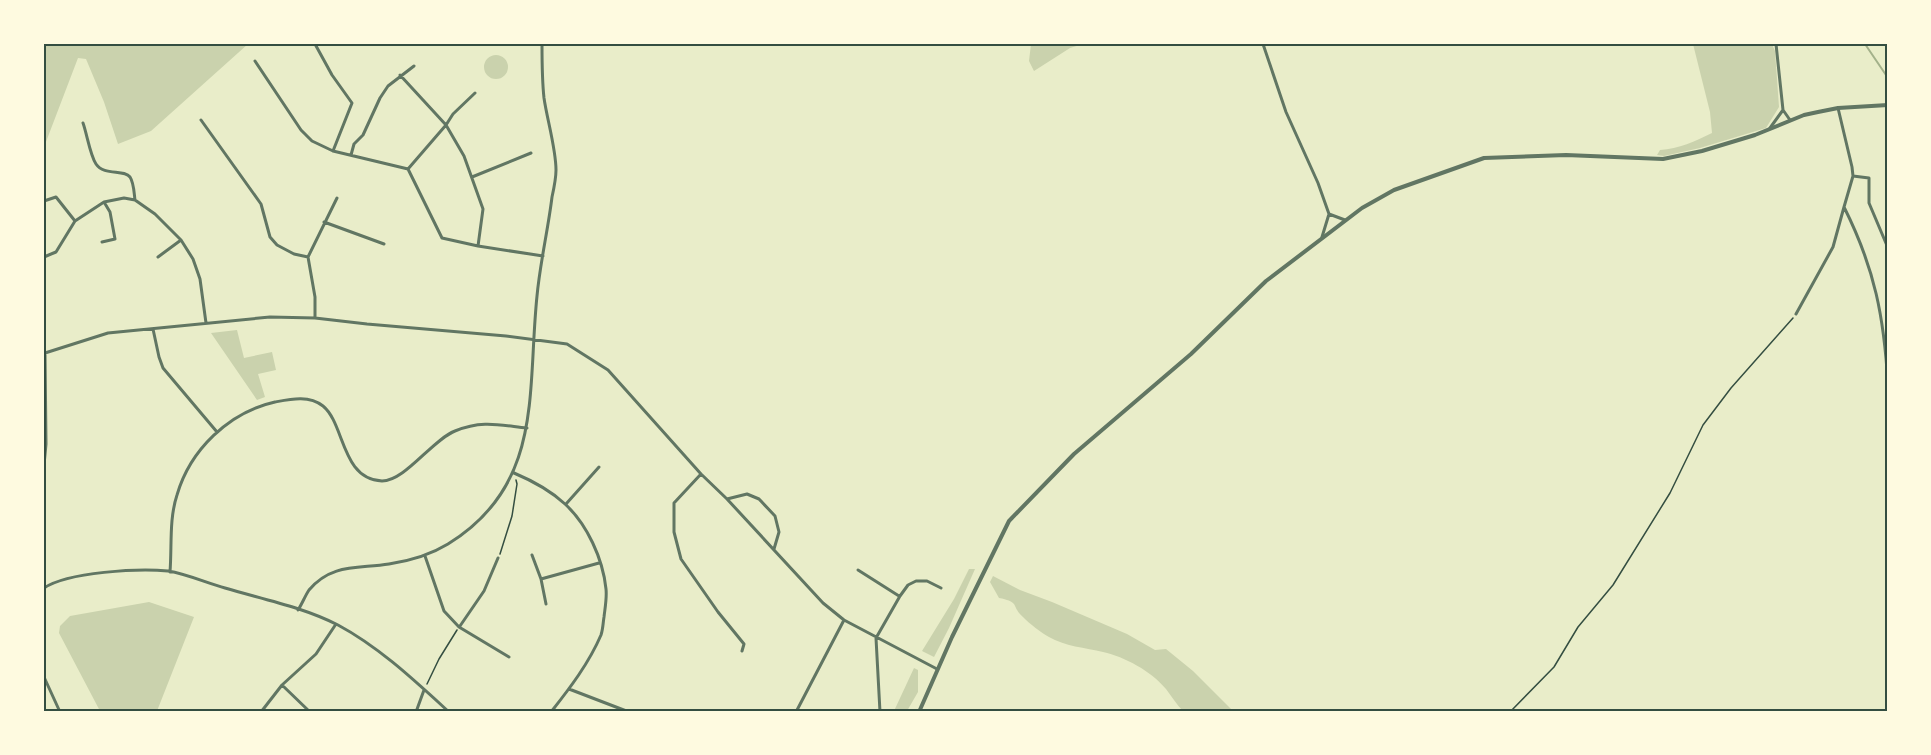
<svg xmlns="http://www.w3.org/2000/svg" width="1931" height="755" font-family="Montserrat,sans-serif">
<style>
.green{fill:#cad2ad}
.lines{fill:none;stroke-linecap:round;stroke-linejoin:round}
.stream{stroke:#a3b18a;stroke-width:2}
.path{stroke:#344e41;stroke-width:1.5}
.minor{stroke:#617663;stroke-width:3}
.tertiary{stroke:#617663;stroke-width:4}
.neatline{fill:none;stroke:#344e41;stroke-width:2}
</style>
<rect width="100%" height="100%" fill="#e9edc9"/>
<path class="green" d="M44,44H248L151,131L118,144L104,102L86,59L78,58L44,147Z
M1031,44H1083L1070,48L1034,71L1029,61Z
M1693,44H1772L1775,51L1779,107L1766,128L1700,148L1664,156L1657,155L1660,150C1679,149 1695,141 1712,133L1710,112Z
M484 67a12 12 0 1 1 24 0a12 12 0 1 1-24 0Z
M237,330L244,358L272,352L276,370L258,374L265,397L257,400L211,333Z
M969,569H975L949,628L934,657L922,651L954,599Z
M993,576L1020,590L1052,602L1127,634L1155,650L1166,649L1193,671L1233,711H1183C1177,705 1172,697 1166,689C1151,671 1125,657 1103,652C1086,648 1064,646 1049,637C1040,632 1030,624 1023,617C1011,607 1021,602 999,598L990,582Z
M149,602L194,617L157,711H100L59,633L60,626L70,616Z
M914,668L918,670V692L907,711H894Z"/>
<g class="lines">
<path class="stream" d="M1865,44L1888,78"/>
<path class="path" d="M500,554L512,516L517,484L516,480
M427,684L439,659L457,630
M1510,712L1554,667L1578,627L1613,585L1670,493L1703,425L1731,388L1793,318"/>
<path class="minor" d="M315,44L332,75L352,103L333,151
M1263,44L1286,112L1318,183L1329,214L1345,220
M1776,44L1783,110L1790,120
M255,61L301,130L312,141L333,151L408,169L442,238L478,246L543,256
M400,75L446,125L464,156L483,209L478,246
M1838,108L1852,167L1853,176L1844,207C1875,269 1884,317 1888,385
M201,120L261,204L270,237L277,245L294,254L308,257L315,297V318
M83,123C87,134 90,155 96,164C104,176 124,169 130,177C134,183 134,193 135,200
M1770,128L1783,110
M351,155L354,144L363,135L380,98L388,86L414,66
M408,169L446,125L453,114L475,93
M1853,176L1869,178V203L1888,248
M472,177L531,153
M44,201L56,197L75,221
M324,222L384,244
M1322,237L1329,214
M102,242L115,239L110,212L104,202
M44,257L56,252L75,221L104,202L124,198L135,200L155,214L181,240L193,259L200,279L206,323
M158,257L181,240
M308,257L337,198
M1796,314L1833,247L1844,207
M153,329L159,357L163,368L217,432
M44,465L46,444L45,353L108,333L270,317L315,318L367,324L506,336L567,344L608,370L701,474L727,499L823,603L844,620L937,669
M514,473C533,481 550,490 565,504C587,524 603,559 606,589C607,598 605,608 604,617C603,623 603,629 601,635C589,663 570,688 551,712
M701,474L674,503V532L681,559L718,612L744,644L742,651
M727,499L747,494L759,499L775,516L779,532L774,549
M566,504L599,467
M532,555L541,579L546,604
M425,556L444,611L459,627L509,657
M858,570L899,596
M170,572C172,546 169,519 177,495C190,450 229,412 275,402C291,399 309,395 323,406C345,424 341,479 382,481C405,481 432,440 455,431C482,420 499,425 527,428
M541,579L599,563
M44,588C68,572 139,568 168,571C187,574 207,583 225,588C262,599 303,607 338,625C379,647 414,680 449,712
M298,610C302,604 305,596 309,590C332,563 358,569 389,564C409,561 430,555 448,544C544,485 527,392 537,296C540,263 548,230 552,197C554,188 556,179 556,170C556,149 547,119 544,98C542,80 542,62 542,44
M460,626L484,591L498,558
M44,677L60,712
M282,685L310,712
M569,689L629,712
M261,712L282,685L316,654L336,624
M416,712L424,690
M796,712L844,620
M880,712L876,638L900,596L908,585L916,581H927L941,588"/>
<path class="tertiary" d="M919,712L952,637L1009,521L1074,454L1191,354L1266,281L1362,208L1394,190L1484,158L1566,155L1663,159L1702,151L1755,135L1804,115L1818,112L1838,108L1888,105"/>
</g>
<rect width="1931" height="755" fill="none" stroke="#fefae0" stroke-width="90"/>
<rect x="45" y="45" width="1841" height="665" class="neatline"/>
</svg>
